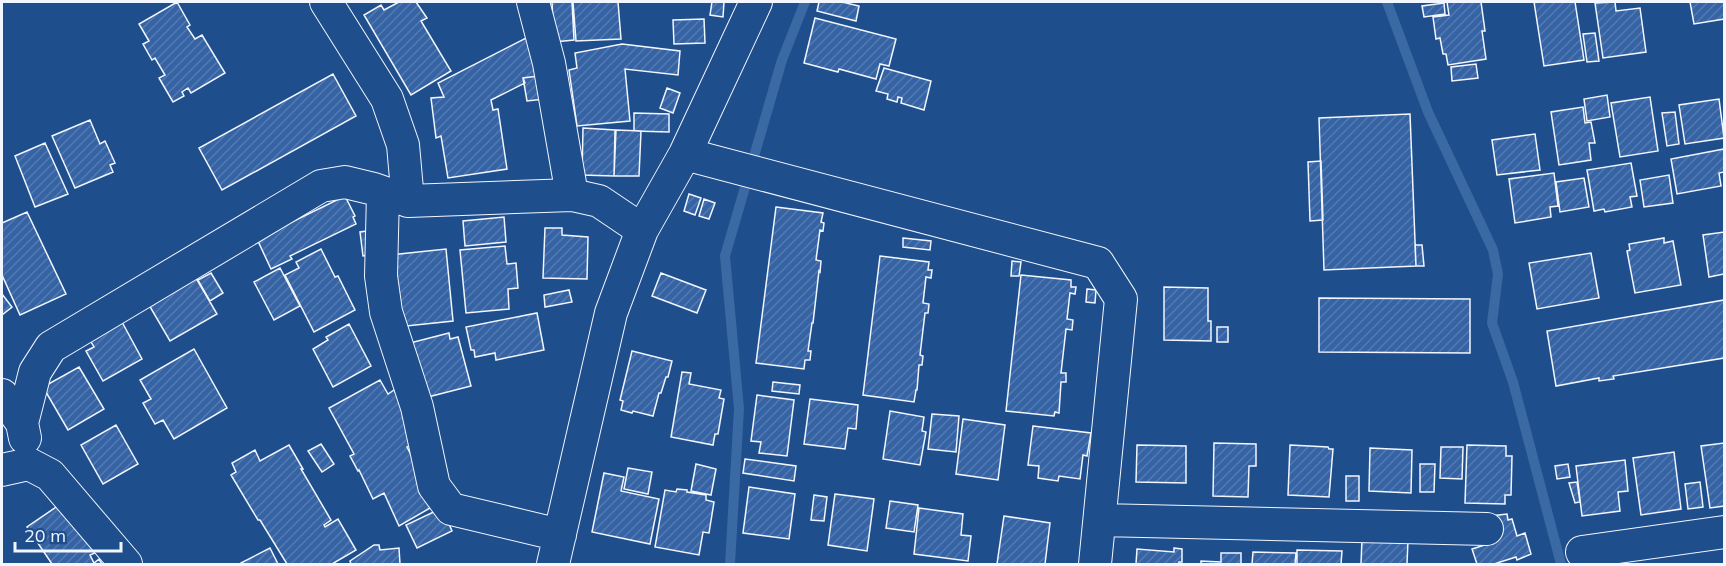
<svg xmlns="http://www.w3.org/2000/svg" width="1726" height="566" font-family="Mulish,sans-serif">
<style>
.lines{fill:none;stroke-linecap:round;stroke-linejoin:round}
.stream{stroke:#3b69a3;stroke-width:10}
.building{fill:url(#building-hatch);stroke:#f2f6ff;stroke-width:1.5}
.minor-casing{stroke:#f2f6ff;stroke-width:34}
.minor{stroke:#1f4e8c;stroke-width:32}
</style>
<defs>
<pattern id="building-hatch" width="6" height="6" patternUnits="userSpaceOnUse" patternTransform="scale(1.5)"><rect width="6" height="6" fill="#3563a3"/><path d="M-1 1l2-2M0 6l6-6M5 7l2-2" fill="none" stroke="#537ab1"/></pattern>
</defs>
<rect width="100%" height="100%" fill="#1f4e8c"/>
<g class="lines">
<path class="stream" d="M1387,2L1428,112L1493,250L1498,274L1492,323L1513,382L1561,564
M730,564L739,409L725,256L782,60L805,2"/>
</g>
<path class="building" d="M177,2L190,25L187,27L195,39L202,35L225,73L191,93L188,88L182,92L184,96L173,102L159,78L165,75L155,58L152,60L143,44L149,41L139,24Z
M399,2H416L427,18L421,21L451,71L411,95L364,15L381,5L384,10Z
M552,2H572L574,40L554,42Z
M573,2H618L621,39L576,41Z
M712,2H724L723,17L710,15Z
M819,2H842L859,6L856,21L817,11Z
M1447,2H1481L1485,31H1482L1486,59L1448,65L1446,54H1443L1440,38L1436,39L1433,17L1449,15Z
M1534,2H1575L1584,60L1544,66Z
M1615,2L1616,11L1640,8L1646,52L1603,58L1595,3Z
M1690,2H1724V19L1694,24Z
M1444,3L1445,14L1424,17L1422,6Z
M815,18L896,39L889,66L880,64L876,79L839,69L838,72L804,63Z
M704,19L705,43L674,44L673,20Z
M1595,33L1599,61L1587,62L1583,34Z
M530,36L546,75L523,78L525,83L491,100L493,110L498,109L507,169L448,178L441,136L436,138L431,98L444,97L438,83Z
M622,44L680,51L678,75L625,69L630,121L577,126L569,70L577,68L575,53Z
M1476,64L1478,78L1452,81L1451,67Z
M884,68L931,81L924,110L901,103L902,98L898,97L897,102L887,99L888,94L876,91Z
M333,74L356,116L222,190L199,148Z
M546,75L553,98L527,101L523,78Z
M667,88L680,93L673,113L660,108Z
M1607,95L1610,117L1587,121L1584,99Z
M1650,97L1658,151L1620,157L1611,103Z
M1719,99L1724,138L1685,144L1679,105Z
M1583,107L1585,123L1591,122L1595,143H1589L1591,160L1559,165L1551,112Z
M1675,112L1679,144L1667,146L1662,113Z
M634,113L669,114V132L634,131Z
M1410,114L1416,266L1324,270L1319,118Z
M90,120L100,144L105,141L115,163L110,165L113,172L75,188L52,136Z
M583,128L615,130L614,176L582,175Z
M616,130L641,131L639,176H614Z
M1535,134L1540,170L1497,175L1492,140Z
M45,143L68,194L35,207L15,156Z
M1724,149V172L1719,173L1721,186L1677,194L1671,159Z
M1321,161L1323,220L1310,221L1308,162Z
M1631,163L1637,196L1630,197L1632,207L1605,212L1604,209L1594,211L1587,170Z
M1554,173L1558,206L1550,207L1551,217L1515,223L1509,179Z
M1669,175L1673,203L1644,207L1640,180Z
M1584,178L1589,207L1560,212L1556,182Z
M689,194L701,198L695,215L684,211Z
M345,196L355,216L353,217L356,224L290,256L292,259L271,269L257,239Z
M704,199L715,203L709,219L699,216Z
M776,207L823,213L821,222L824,223L823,231L820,230L816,260L821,261L820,272L819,271L813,323H812L808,351H811L810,360H805L804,369L756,363Z
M27,212L66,294L20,315L2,275V223Z
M504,217L506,242L465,246L463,221Z
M545,228H562V235L588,237L587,279L543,278Z
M374,230L377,254L363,256L360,232Z
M1724,232V274L1709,277L1703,235Z
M903,238L931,241L930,250L903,247Z
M1664,238V243L1673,241L1681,285L1635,293L1627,251L1630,250L1629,244Z
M1415,245H1422L1424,266H1416Z
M505,246L507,264L516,263L518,288L508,289L509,309L466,313L460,250Z
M321,249L335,277L338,276L355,310L314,332L285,275L299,268L296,262Z
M446,249L453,321L397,327L390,255Z
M1591,253L1599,298L1537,309L1529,263Z
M880,256L929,262L928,270H932L931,278L926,277L923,303L929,304L928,313H925L920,355L923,356L922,365H919L917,390H916L914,402L863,395Z
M1012,261L1021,262L1019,276H1011Z
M280,268L300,306L274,320L254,282Z
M211,273L223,293L210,301L198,280Z
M661,273L706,290L697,313L652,296Z
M1021,275L1071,280V287H1076L1075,294L1070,293L1067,319L1073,320L1072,330L1066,329L1061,373H1066V382H1061L1059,413L1055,412L1054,416L1006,411Z
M196,278L217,314L170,341L149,305Z
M1164,287L1208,288V321H1211V341L1164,340Z
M1087,289L1096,290L1095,303L1086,302Z
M569,290L572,302L545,307L544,295Z
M2,294L12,307L2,315Z
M1319,298L1470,299V353L1319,352Z
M1724,300V358L1613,376L1614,379L1599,381V378L1556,386L1547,331Z
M537,313L544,350L496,360L495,353L475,357L474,350H471L466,327Z
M122,322L142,359L103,381L86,351L94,347L90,340Z
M349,324L371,366L333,387L313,349L328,340L326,337Z
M1217,327H1228V342H1217Z
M449,333L450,339L458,337L471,386L424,398L410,343Z
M194,349L227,408L174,439L163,420L155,424L143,403L151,399L140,380Z
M632,351L672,361L668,377H666L661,393H659L653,416L633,411L632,413L621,410L623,401L620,400Z
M79,367L104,409L68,430L43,387Z
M682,372L691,373L689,384L721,390L719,398L724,399L718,434H715L713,445L671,437Z
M380,380L388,394L394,390L418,433L417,442L407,447L437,504L399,526L384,493L373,499L359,470L358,471L350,456L354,454L329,408Z
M773,382L800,385L799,394L772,391Z
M757,395L794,400L787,456L759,453L761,442L751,441Z
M810,399L858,405L856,429L848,428L845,449L804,444Z
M890,411L924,417L922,431L926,432L920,465L883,459Z
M932,414L959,416L956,452L928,449Z
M963,419L1005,425L998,480L956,474Z
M116,425L138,464L103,484L81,445Z
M1033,426L1091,433L1087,456L1083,455L1080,479L1059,476L1058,481L1038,478L1039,466L1028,465Z
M1214,443L1256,444V466H1249L1248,497L1213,496Z
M1724,443V506L1710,508L1701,446Z
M321,444L334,464L322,472L308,451Z
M289,445L303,469H301L331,520L324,525L325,527L338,519L356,550L332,564H287L260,520H258L231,475L236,472L232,463L255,450L260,461Z
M1137,445L1186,446V483L1136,482Z
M1290,445L1328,447L1329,449H1333L1329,497L1288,495Z
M1467,445L1506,446V456H1512L1511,495H1505V504L1465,503Z
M1441,447H1463L1462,479L1440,478Z
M1370,448L1412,450L1411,493L1369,491Z
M1674,452L1681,509L1641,515L1633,458Z
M745,459L796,466L794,481L743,473Z
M1625,460L1628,491L1618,492L1620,511L1582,516L1576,466Z
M696,464L716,469L711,495L691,491Z
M1420,464H1435L1434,492H1420Z
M1568,464L1570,477L1557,479L1555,466Z
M628,468L652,472L648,494L624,489Z
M604,473L624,477L621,491L659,499L650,544L592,532Z
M1346,476H1359V501H1346Z
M1577,482L1580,502L1575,503L1569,483Z
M1700,482L1703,507L1688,509L1685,484Z
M749,487L795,494L789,539L743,533Z
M677,489L687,490V492L706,495V500L714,502L709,533L703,532L699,555L655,547L665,490L676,492Z
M835,494L874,499L867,551L828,545Z
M814,495L827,497L824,521L811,520Z
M890,501L918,505L914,532L886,528Z
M62,503L99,551L90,555L94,563L99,559L102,564H52L27,527Z
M442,508L452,531L417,548L406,525Z
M919,508L963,514L961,535L971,536L968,561L914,554Z
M1507,514L1508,520L1512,519L1517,536L1525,533L1531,554L1517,560L1516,557L1494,564H1477L1472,549L1491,543L1490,516Z
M1004,516L1050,523L1045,564H997Z
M1362,539L1408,540L1407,564H1361Z
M374,545H379L380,550L399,548L400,564H351L350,561Z
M270,548L278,564H242L241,563Z
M1174,548L1182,549V562H1179L1178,564H1136L1137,549L1174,552Z
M1297,550L1342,551L1341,564H1297Z
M1253,552L1296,553L1295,564H1252Z
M1221,553H1241V564H1201V561L1221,562Z"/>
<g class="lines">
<g class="minor-casing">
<path id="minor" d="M326,2L387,99L403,145L408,201
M533,2L549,63L572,195L599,201L642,230
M685,154L1098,263L1121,299L1095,564
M383,193L381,276L386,312L417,407L434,486L451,509L560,535
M2,395L22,423L25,438
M22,423L35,372L51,347L321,186L345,182L374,189L408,201L572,195
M2,470L29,464L50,475L126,564
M1100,520L1487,529
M1582,552L1724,532
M553,564L611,313L642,230L685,154L756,2"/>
</g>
<use href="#minor" class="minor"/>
</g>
<rect width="1726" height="566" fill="none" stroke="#f2f6ff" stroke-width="6"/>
<path d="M15 542v9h106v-9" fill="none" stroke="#f2f6ff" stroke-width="3"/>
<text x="24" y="542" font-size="18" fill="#f2f6ff" stroke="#1f4e8c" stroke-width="4.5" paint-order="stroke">20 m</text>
</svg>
